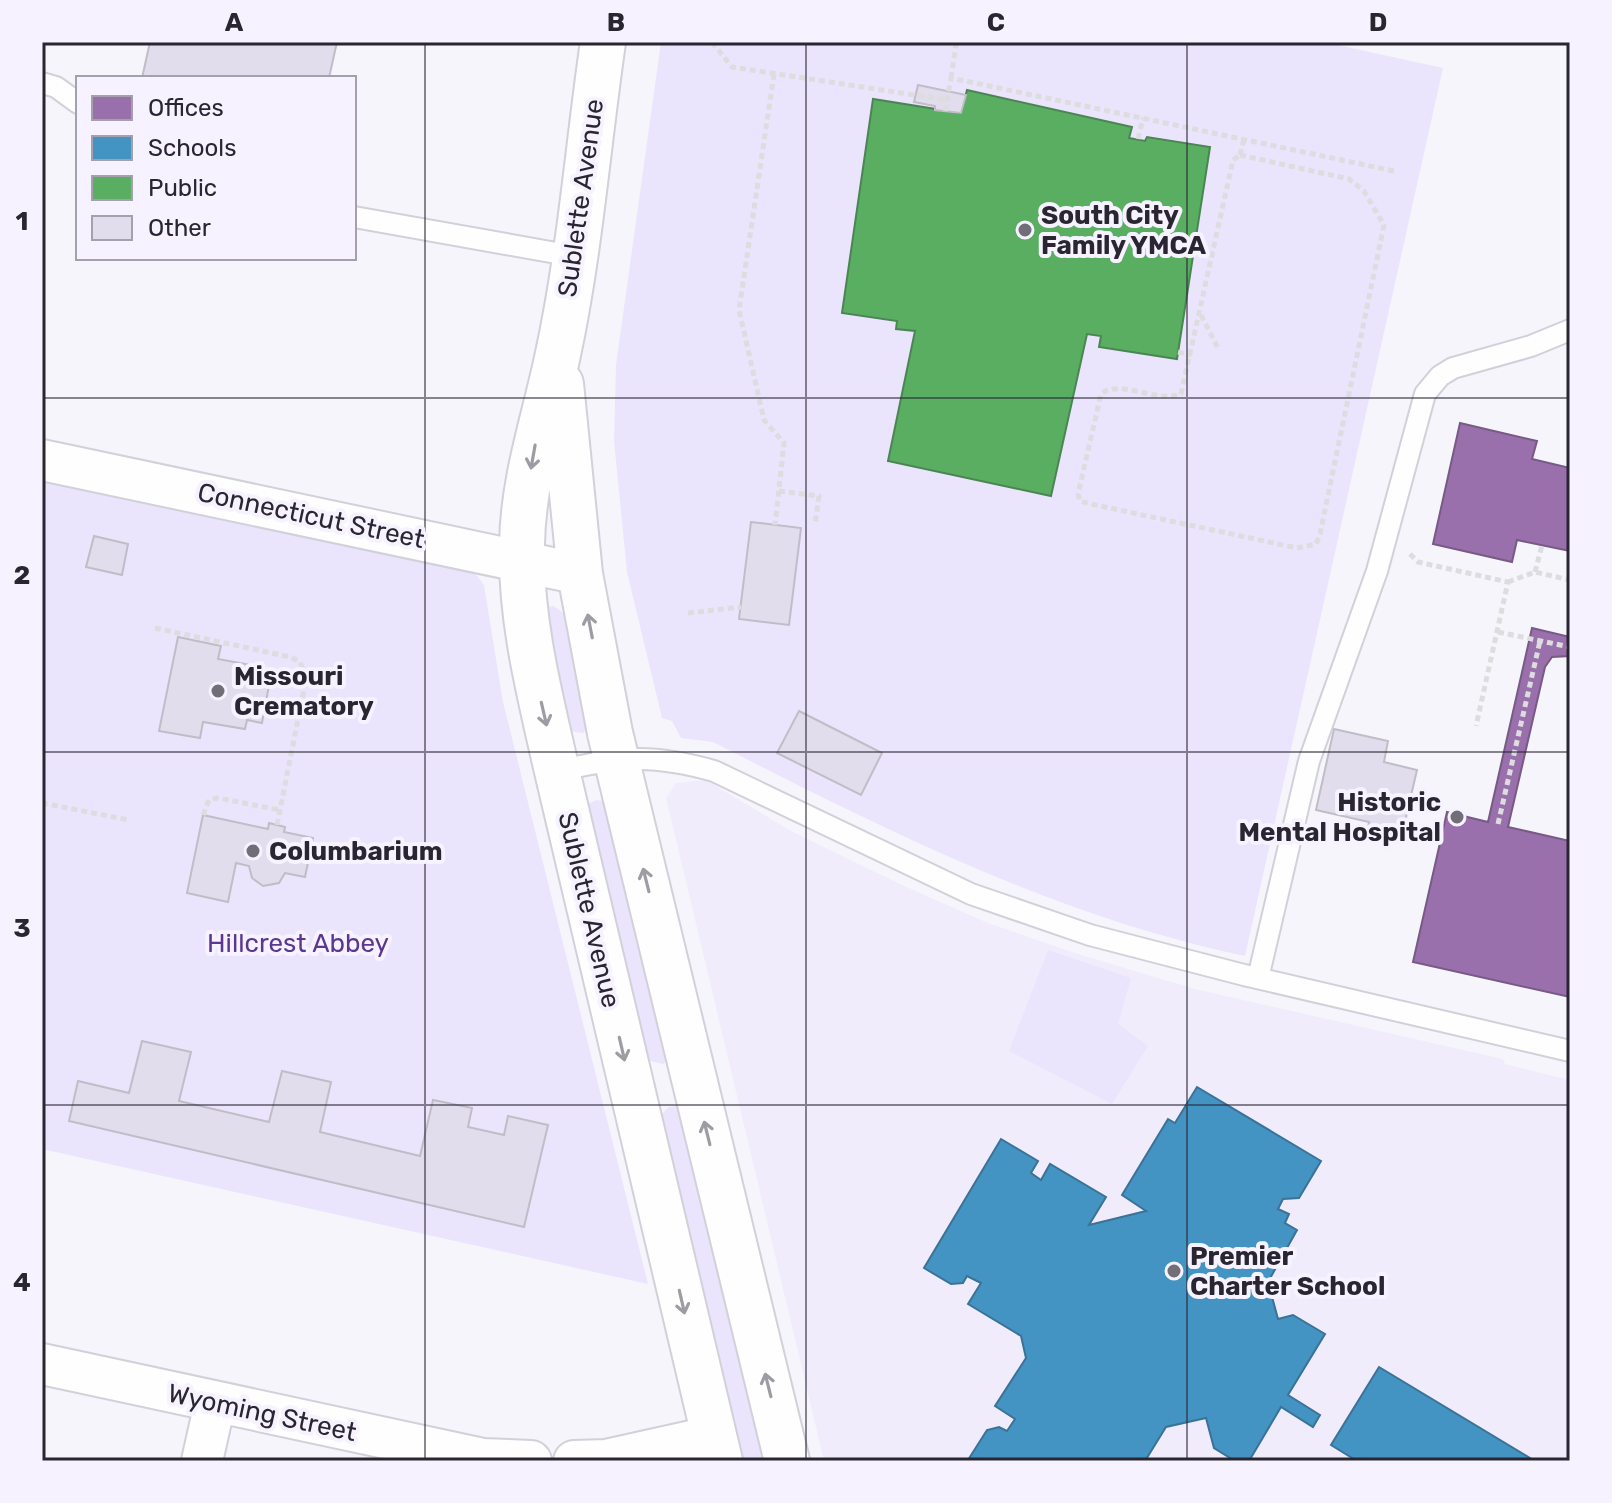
<svg xmlns="http://www.w3.org/2000/svg" width="1612" height="1503" font-family="Rubik,sans-serif">
  <style>
    .built { fill: #f0ecfc }
    .green { fill: #ebe4fd }
    .offices { fill: #9970ab; stroke: #775a86; stroke-width: 2 }
    .schools { fill: #4393c3; stroke: #3b7297; stroke-width: 2 }
    .public { fill: #5aae61; stroke: #4b8553; stroke-width: 2 }
    .building { fill: #e1ddec; stroke: #c0bdc7; stroke-width: 2 }
    .lines { fill: none; stroke-linecap: round; stroke-linejoin: round }
    .service-casing { stroke: #d2d0d9; stroke-width: 24 }
    .minor-casing { stroke: #d2d0d9; stroke-width: 44 }
    .tertiary-casing { stroke: #d2d0d9; stroke-width: 48 }
    .path { stroke: #dddcde; stroke-width: 5; stroke-dasharray: 6 4; stroke-linecap: butt }
    .service { stroke: #fefeff; stroke-width: 20 }
    .minor { stroke: #fefeff; stroke-width: 40 }
    .tertiary { stroke: #fefeff; stroke-width: 44 }
    .oneway { stroke: #9e9ca2 }
    .grid { fill: none; stroke: #292531; stroke-width: 2; stroke-opacity: 0.55 }
    .poi-dot { fill: #716e78; stroke: #f6f2ff; stroke-width: 3 }
    .labels { text-anchor: middle; dominant-baseline: central; stroke-width: 8; stroke-linejoin: round; paint-order: stroke }
    .street-label { font-size: 26px; fill: #292531; stroke: #f6f2ff }
    .poi-label { font-size: 26px; font-weight: bold; fill: #292531; stroke: #f6f2ff; text-anchor: start }
    .park-label { font-size: 26px; fill: #5b3791; stroke: #f6f2ff }
    .neatline { fill: none; stroke: #292531; stroke-width: 3 }
    .grid-label { font-size: 26px; text-anchor: middle; font-weight: bold; fill: #292531 }
  </style>
  <rect width="100%" height="100%" fill="#f7f5fc"/>
  <!-- built -->
  <path class="built" d="M 706,780 L 793,832 L 902,885 L 988,923 L 1078,954 L 1195,989 L 1503,1059 L 1505,1064 L 1570,1080 L 1570,1461 L 824,1461 L 666,798 L 676,783 Z"/>
  <!-- green -->
  <path class="green" d="M 661,42 L 1324,42 L 1443,68 L 1245,956 C 1055,916 884,829 713,742 L 681,738 L 672,721 L 662,718 L 627,572 L 614,441 L 616,365 Z
    M 42,478 L 465,569 L 475,573 L 484,585 L 503,702 L 648,1284 L 42,1149 Z
    M 554,606 L 567,616 L 588,728 L 583,733 L 568,731 L 543,608 Z
    M 596,800 L 610,802 L 669,1058 L 663,1064 L 646,1060 L 585,814 L 588,804 Z
    M 1048,950 L 1131,978 L 1118,1024 L 1148,1046 L 1112,1104 L 1009,1051 Z
    M 679,1106 L 771,1461 L 742,1461 L 660,1125 L 661,1115 L 669,1107 Z"/>
  <!-- offices -->
  <path class="offices" d="M 1460,423 L 1537,441 L 1532,459 L 1570,468 L 1570,551 L 1517,540 L 1512,562 L 1433,544 Z
    M 1532,628 L 1570,637 L 1570,656 L 1552,657 L 1545,667 L 1508,827 L 1570,841 L 1570,997 L 1413,962 L 1447,812 L 1488,822 Z"/>
  <!-- schools -->
  <path class="schools" d="M 1197,1087 L 1321,1161 L 1299,1198 L 1283,1199 L 1278,1209 L 1289,1214 L 1285,1223 L 1297,1230 L 1268,1282 L 1278,1319 L 1293,1315 L 1325,1334 L 1288,1395 L 1320,1415 L 1313,1427 L 1281,1407 L 1249,1461 L 1235,1461 L 1214,1448 L 1206,1418 L 1166,1427 L 1145,1461 L 968,1460 L 987,1430 L 999,1427 L 1007,1431 L 1015,1419 L 995,1406 L 1026,1358 L 1021,1336 L 968,1304 L 981,1283 L 967,1276 L 963,1283 L 951,1284 L 924,1268 L 1001,1139 L 1038,1161 L 1031,1173 L 1041,1180 L 1050,1164 L 1106,1197 L 1089,1225 L 1146,1211 L 1122,1195 L 1168,1119 L 1175,1123 Z
    M 1379,1367 L 1535,1461 L 1357,1461 L 1331,1445 Z"/>
  <!-- public -->
  <path class="public" d="M 967,90 L 1132,127 L 1129,138 L 1145,141 L 1147,137 L 1210,147 L 1177,359 L 1099,347 L 1101,336 L 1087,334 L 1051,496 L 888,461 L 915,331 L 896,329 L 897,321 L 842,313 L 873,99 L 961,113 Z"/>
  <!-- building -->
  <path class="building" d="M 150,42 L 337,42 L 329,78 L 142,78 Z
    M 918,85 L 966,95 L 961,113 L 935,110 L 935,106 L 914,102 Z
    M 751,522 L 801,528 L 789,625 L 739,619 Z
    M 94,536 L 128,544 L 122,575 L 86,567 Z
    M 178,637 L 221,646 L 218,659 L 261,667 L 259,678 L 270,680 L 262,723 L 247,720 L 245,729 L 203,722 L 200,738 L 159,731 Z
    M 799,711 L 882,753 L 861,795 L 777,753 Z
    M 1334,729 L 1388,741 L 1384,762 L 1417,770 L 1401,839 L 1367,831 L 1369,822 L 1316,810 Z
    M 203,815 L 268,829 L 269,823 L 285,827 L 284,832 L 313,838 L 305,877 L 285,873 L 279,883 L 263,886 L 252,878 L 249,866 L 236,863 L 228,902 L 187,893 Z
    M 142,1041 L 191,1052 L 179,1101 L 269,1122 L 282,1071 L 331,1082 L 320,1132 L 420,1156 L 433,1100 L 472,1108 L 468,1127 L 504,1135 L 508,1116 L 548,1125 L 524,1227 L 69,1121 L 78,1081 L 129,1093 Z"/>
  <g class="lines">
    <defs>
      <path id="service" d="M 42,83 L 56,87 L 78,103
        M 354,217 L 573,256
        M 557,771 C 619,757 651,753 714,771 L 971,894 L 1090,935 L 1244,975 L 1570,1051
        M 1258,978 L 1309,761 L 1377,571 L 1425,394 L 1440,376 L 1453,368 L 1531,346 L 1570,330"/>
      <path id="minor" d="M 42,460 L 580,574
        M 42,1364 L 483,1459 L 531,1461
        M 202,1461 L 215,1403
        M 574,1461 L 606,1460 L 714,1436"/>
      <path id="tertiary" d="M 603,42 C 588,145 580,252 558,354 C 545,417 523,478 522,544 C 520,620 540,696 557,771 L 720,1461
        M 561,384 L 580,574 L 610,733 L 787,1461"/>
    </defs>
    <!-- service casing -->
    <use href="#service" class="service-casing"/>
    <!-- minor casing -->
    <use href="#minor" class="minor-casing"/>
    <!-- tertiary casing -->
    <use href="#tertiary" class="tertiary-casing"/>
    <!-- path -->
    <path class="path" d="M 712,42 L 732,67 L 947,100
      M 774,74 L 739,310 L 764,420 L 784,443 L 775,525
      M 951,78 L 956,45
      M 945,111 L 951,78 L 1394,171
      M 1138,139 L 1143,118
      M 1240,155 L 1349,179 L 1364,191 L 1384,225 L 1320,534 L 1316,544 L 1297,548 L 1091,504 L 1080,501 L 1078,494 L 1101,394 C 1120,378 1157,404 1181,394 L 1233,160 Z
      M 1240,155 L 1244,139
      M 1201,315 L 1219,350
      M 1178,352 L 1191,355
      M 779,491 L 819,496 L 815,524
      M 1410,554 L 1418,562 L 1508,582 L 1476,726
      M 1535,572 L 1542,545
      M 1508,582 L 1535,572 L 1570,580
      M 688,613 L 741,607
      M 155,628 L 290,657 L 300,662 L 306,679 L 277,825
      M 1498,632 L 1570,647
      M 266,702 L 300,710
      M 42,803 L 129,820
      M 203,815 L 209,800 L 218,798 L 280,810
      M 1498,824 L 1540,641"/>
    <!-- service -->
    <use href="#service" class="service"/>
    <!-- minor -->
    <use href="#minor" class="minor"/>
    <!-- tertiary -->
    <use href="#tertiary" class="tertiary"/>
  </g>
  <!-- one-way arrows -->
  <defs><path id="oneway-shaft" d="M-6 0H5M1.5-3L5.5 0L1.5 3" fill="none" stroke-width="1.6" stroke-linecap="round" stroke-linejoin="round" transform="scale(2)"/></defs>
  <g class="oneway">
    <use href="#oneway-shaft" transform="translate(533 457) rotate(100)"/>
    <use href="#oneway-shaft" transform="translate(590 626) rotate(-101)"/>
    <use href="#oneway-shaft" transform="translate(544 714) rotate(77)"/>
    <use href="#oneway-shaft" transform="translate(646 880) rotate(-104)"/>
    <use href="#oneway-shaft" transform="translate(622 1049) rotate(77)"/>
    <use href="#oneway-shaft" transform="translate(707 1133) rotate(-104)"/>
    <use href="#oneway-shaft" transform="translate(682 1302) rotate(77)"/>
    <use href="#oneway-shaft" transform="translate(768 1385) rotate(-104)"/>
  </g>
  <!-- grid -->
  <path class="grid" d="M 425,42 L 425,1461M 806,42 L 806,1461M 1187,42 L 1187,1461M 42,398 L 1570,398M 42,752 L 1570,752M 42,1105 L 1570,1105"/>
  <!-- markers -->
  <g class="poi-dot">
    <circle cx="1025" cy="230" r="8"/>
    <circle cx="218" cy="691" r="8"/>
    <circle cx="1457" cy="817" r="8"/>
    <circle cx="253" cy="851" r="8"/>
    <circle cx="1174" cy="1271" r="8"/>
  </g>
  <g class="labels">
    <!-- street labels -->
    <g class="street-label">
      <text transform="translate(581 198) rotate(-82)">Sublette Avenue</text>
      <text transform="translate(311 516) rotate(12)">Connecticut Street</text>
      <text transform="translate(589 910) rotate(77)">Sublette Avenue</text>
      <text transform="translate(262 1413) rotate(12)">Wyoming Street</text>
    </g>
    <!-- poi labels -->
    <g class="poi-label">
      <text x="1041" y="215">South City<tspan x="1041" dy="30">Family YMCA</tspan></text>
      <text x="234" y="676">Missouri<tspan x="234" dy="30">Crematory</tspan></text>
      <text x="1441" y="802" text-anchor="end">Historic<tspan x="1441" dy="30">Mental Hospital</tspan></text>
      <text x="269" y="851">Columbarium</text>
      <text x="1190" y="1256">Premier<tspan x="1190" dy="30">Charter School</tspan></text>
    </g>
    <!-- park labels -->
    <g class="park-label">
      <text x="298" y="943">Hillcrest Abbey</text>
    </g>
  </g>
  <!-- border -->
  <rect width="1612" height="1503" fill="none" stroke="#f6f2ff" stroke-width="88"/>
  <!-- legend -->
  <rect x="76" y="76" width="280" height="184" fill="#f6f2ff" stroke="#a4a0ad" stroke-width="2"/>
  <rect x="92" y="96" width="40" height="24" fill="#9970ab" stroke="#a4a0ad" stroke-width="2"/>
  <text x="148" y="116" font-size="24" fill="#292531">Offices</text>
  <rect x="92" y="136" width="40" height="24" fill="#4393c3" stroke="#a4a0ad" stroke-width="2"/>
  <text x="148" y="156" font-size="24" fill="#292531">Schools</text>
  <rect x="92" y="176" width="40" height="24" fill="#5aae61" stroke="#a4a0ad" stroke-width="2"/>
  <text x="148" y="196" font-size="24" fill="#292531">Public</text>
  <rect x="92" y="216" width="40" height="24" fill="#e1ddec" stroke="#a4a0ad" stroke-width="2"/>
  <text x="148" y="236" font-size="24" fill="#292531">Other</text>
  <rect x="44" y="44" width="1524" height="1415" class="neatline"/>
  <g class="grid-label">
    <text x="234" y="31">A</text>
    <text x="616" y="31">B</text>
    <text x="996" y="31">C</text>
    <text x="1378" y="31">D</text>
    <text x="22" y="230">1</text>
    <text x="22" y="584">2</text>
    <text x="22" y="937">3</text>
    <text x="22" y="1291">4</text>
  </g>
</svg>
